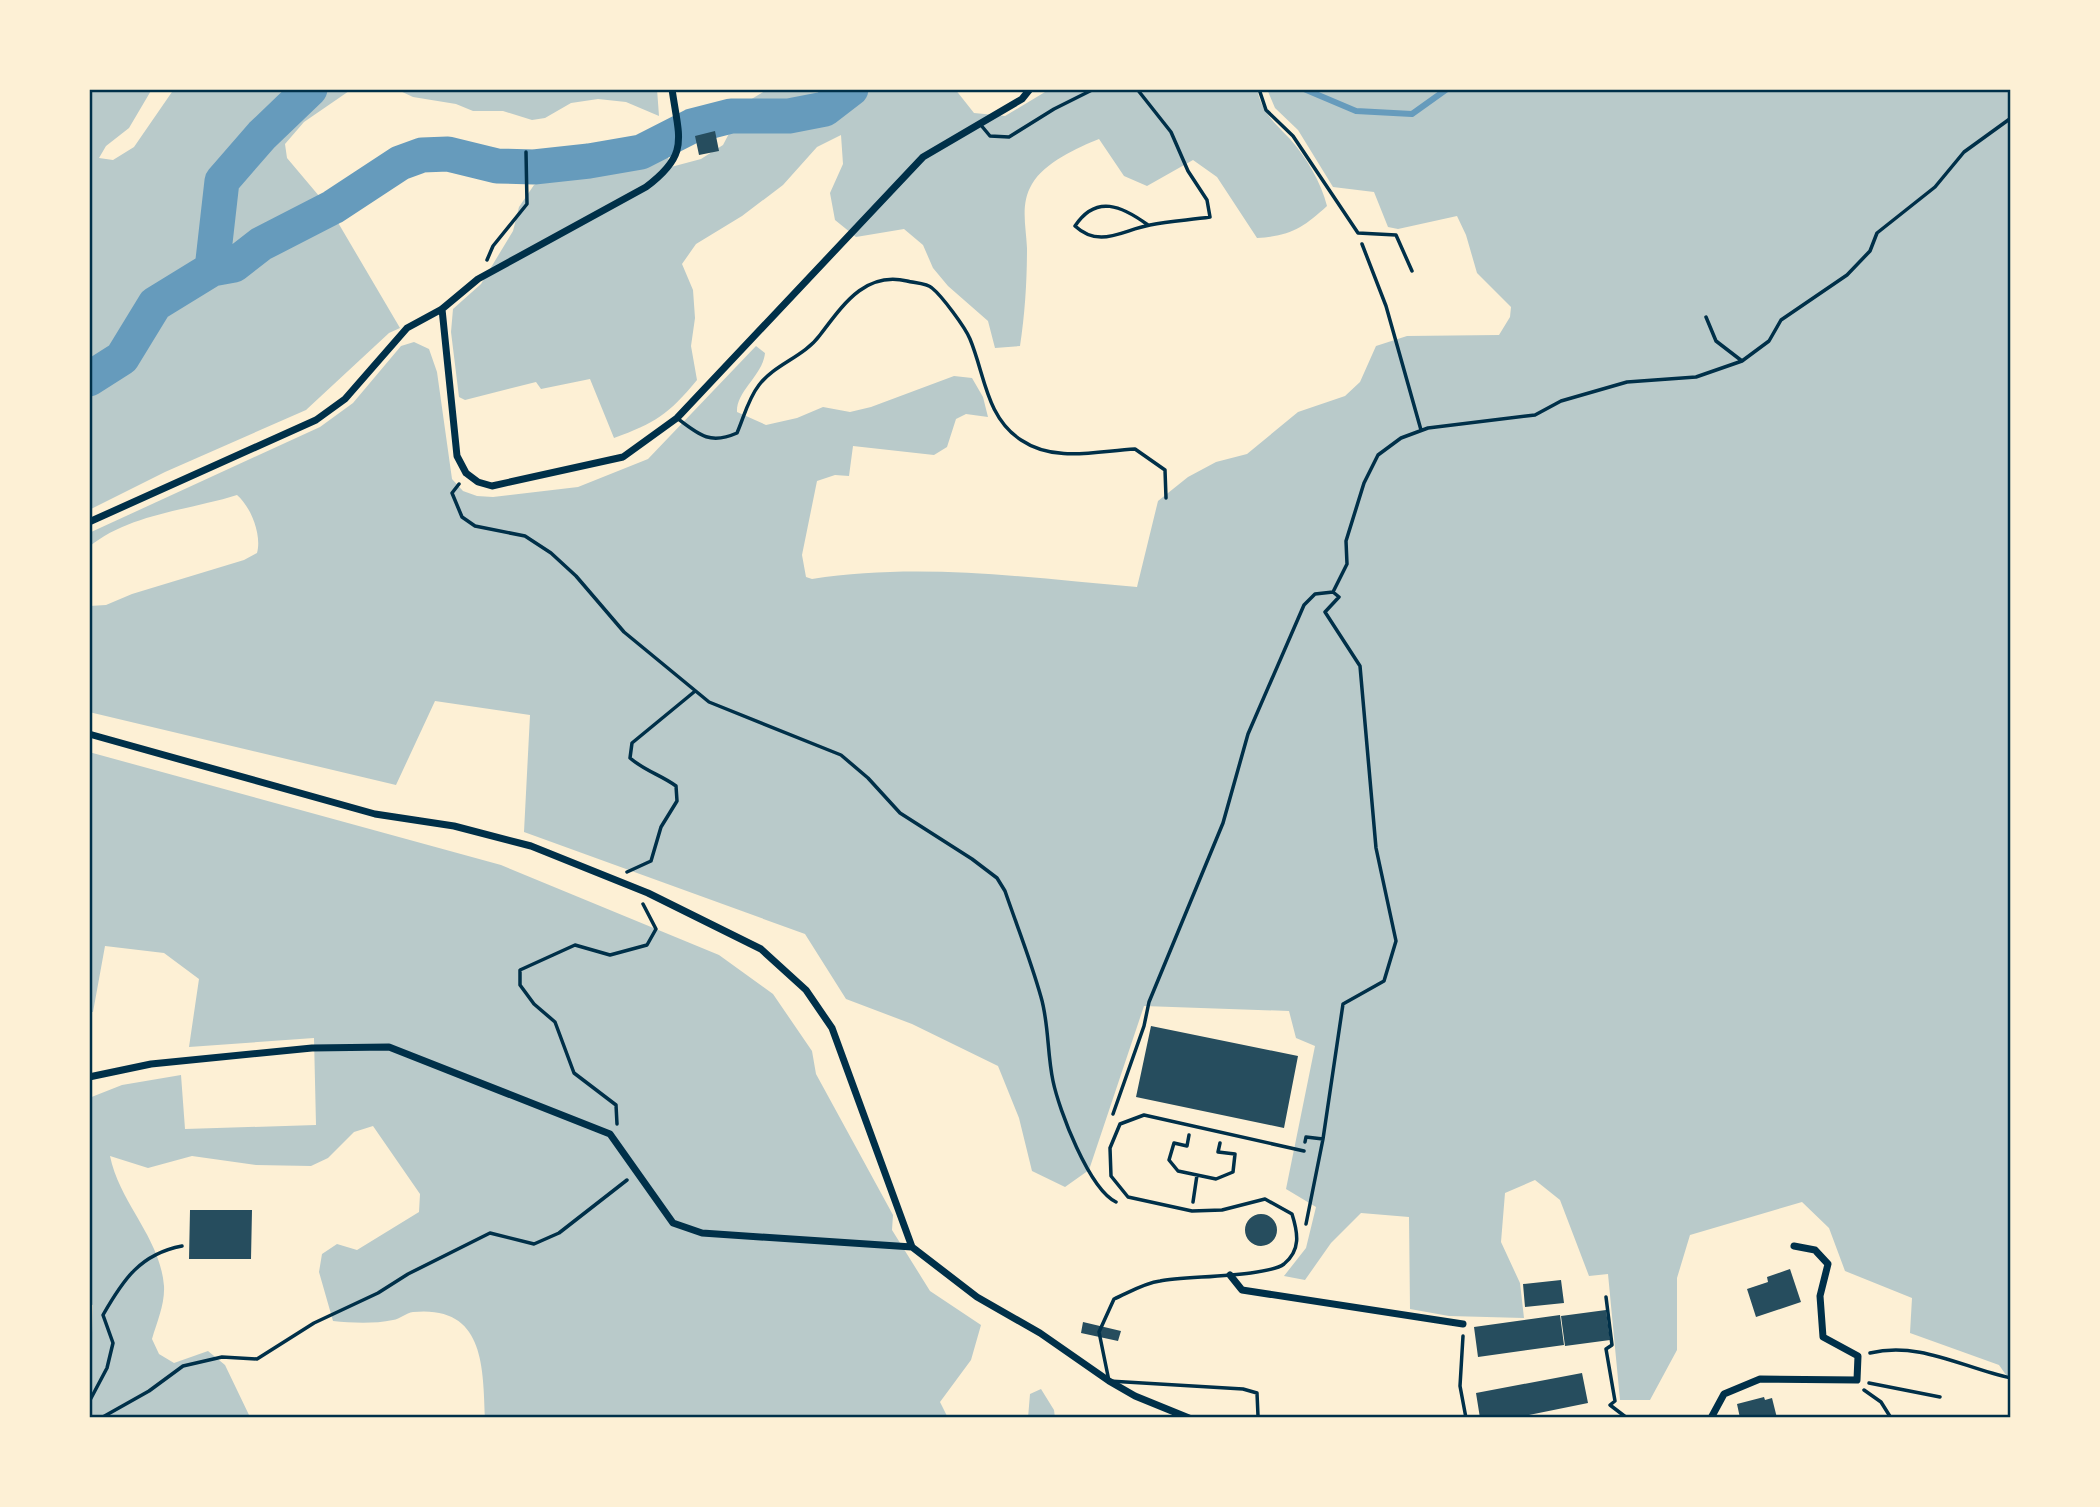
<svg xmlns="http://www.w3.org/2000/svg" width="2100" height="1507" font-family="'Asap Condensed',sans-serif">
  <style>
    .green { fill: #b9caca }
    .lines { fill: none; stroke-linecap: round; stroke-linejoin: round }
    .stream { stroke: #669bbc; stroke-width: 6 }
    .river { stroke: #669bbc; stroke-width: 35 }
    .building { fill: #264d5e }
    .path { stroke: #003049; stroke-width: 3.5 }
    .service { stroke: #003049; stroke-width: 3.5 }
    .minor { stroke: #003049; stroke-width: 7 }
    .neatline { fill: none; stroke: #003049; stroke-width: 2.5 }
  </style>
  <rect width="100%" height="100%" fill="#fdf0d5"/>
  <!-- green -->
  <path class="green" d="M 89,89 L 152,89 L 129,128 L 106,146 L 99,158 L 113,160 L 134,147 L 174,89 L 352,89 L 304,122 L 285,144 L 287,158 L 330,209 L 400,328 L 389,333 L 306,410 L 165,472 L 89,510 Z
    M 396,89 L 657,89 L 659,116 L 626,102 L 598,99 L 571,103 L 545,118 L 532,120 L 503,111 L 473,111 L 456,104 L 413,97 Z
    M 768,89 L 955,89 L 974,113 L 1005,116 L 1050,89 L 1257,89 C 1262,113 1274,122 1290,139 C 1306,157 1321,182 1327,206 C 1303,228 1290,236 1257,238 L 1217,177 L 1193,160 L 1147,186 L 1124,176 L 1099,139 C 1077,148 1045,162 1032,184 C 1020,204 1026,226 1027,248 C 1027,281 1025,313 1020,346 L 995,348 L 988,321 L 948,286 L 933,268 L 923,245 L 904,229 L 856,237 L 835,220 L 830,193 L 843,164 L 841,135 L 817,147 L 783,185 L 742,216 L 696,244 L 682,264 L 693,290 L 695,318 L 691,346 L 697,380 C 668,415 655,423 614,438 L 590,379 L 541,389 L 536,382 L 465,400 L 459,397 L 451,332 L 453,309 L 481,284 L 513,231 L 519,207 L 534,185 L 555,174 L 588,146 L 626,142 L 666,151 L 671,167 L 701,159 L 723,145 L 745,103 Z
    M 1267,89 L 2011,89 L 2011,1382 L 1999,1365 L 1910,1333 L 1912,1298 L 1845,1271 L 1829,1228 L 1802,1202 L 1690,1235 L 1677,1278 L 1677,1350 L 1650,1400 L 1620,1400 L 1608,1274 L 1589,1276 L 1560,1200 L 1535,1180 L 1505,1193 L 1501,1242 L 1520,1283 L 1524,1318 L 1449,1316 L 1410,1309 L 1409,1217 L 1361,1213 L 1331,1243 L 1305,1280 L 1284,1276 L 1306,1248 L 1316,1207 L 1286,1189 L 1315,1046 L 1296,1038 L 1289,1011 L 1144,1006 L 1089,1170 L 1065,1187 L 1032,1171 L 1019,1118 L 998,1066 L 912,1024 L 846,999 L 805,934 L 524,832 L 530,715 L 435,701 L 396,785 L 89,712 L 89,606 L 106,605 L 132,594 L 244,560 L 257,553 C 262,535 251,507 237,495 C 190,510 128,514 89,547 L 89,533 L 320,427 L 353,403 L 401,346 L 414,342 L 429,349 L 437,372 L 452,479 L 463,491 L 477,496 L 493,497 L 578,487 L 648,459 L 756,346 L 765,353 C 763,375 736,391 737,412 L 766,425 L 797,418 L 823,407 L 850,412 L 871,407 L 954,376 L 972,378 L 983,397 L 988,417 L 966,414 L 956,419 L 947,447 L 934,455 L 853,446 L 849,476 L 835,475 L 817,481 L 802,555 L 806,577 L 812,579 C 921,562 1029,578 1137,587 L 1158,501 L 1188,477 L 1216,462 L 1247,454 L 1298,412 L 1345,396 L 1360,382 L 1376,346 L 1407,336 L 1499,335 L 1510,317 L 1511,307 L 1477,273 L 1466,235 L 1457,216 L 1398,229 L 1388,227 L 1374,192 L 1333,187 L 1298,130 L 1275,108 Z
    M 89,752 L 501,865 L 719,955 L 773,994 L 812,1051 L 816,1074 L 893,1215 L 892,1230 L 930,1291 L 981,1325 L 971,1360 L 940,1402 L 948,1418 L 485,1418 C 483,1365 484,1305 413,1312 C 406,1313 400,1319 393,1320 C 374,1324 352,1323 333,1321 L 319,1272 L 322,1254 L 337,1244 L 357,1250 L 419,1212 L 420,1194 L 373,1126 L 354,1132 L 328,1158 L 311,1166 L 256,1165 L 192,1156 L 148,1168 L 110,1156 C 120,1204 160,1237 164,1286 C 165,1304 157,1322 152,1339 L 159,1354 L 174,1363 L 208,1351 L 225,1365 L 249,1415 L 249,1418 L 89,1418 L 93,1305 L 89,1304 L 89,1098 L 122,1085 L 181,1075 L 185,1129 L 316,1125 L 314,1038 L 189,1047 L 199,979 L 164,953 L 105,946 L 93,1012 L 89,1012 Z
    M 1041,1389 L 1054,1410 L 1055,1418 L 1028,1418 L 1030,1394 Z"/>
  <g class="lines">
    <!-- stream -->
    <path class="stream" d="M 1304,89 L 1356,111 L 1412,114 L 1447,89"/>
    <!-- river -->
    <path class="river" d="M 212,269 L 222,181 L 262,135 L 310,89
      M 89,379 L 122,358 L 155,304 L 212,269 L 234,265 L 261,244 L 333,207 L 400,163 L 422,155 L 448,154 L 497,166 L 534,167 L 589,161 L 641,152 L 692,126 L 731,116 L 789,116 L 825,109 L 851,89"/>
  </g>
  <!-- building -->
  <path class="building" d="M 715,131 L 719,151 L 699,155 L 695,136 Z
    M 1151,1026 L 1298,1056 L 1284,1128 L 1136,1097 Z
    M 190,1210 L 252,1210 L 251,1259 L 189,1259 Z
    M1245 1230a16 16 0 1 1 32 0a16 16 0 1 1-32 0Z
    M 1790,1269 L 1801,1302 L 1756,1317 L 1747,1289 L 1768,1282 L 1767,1277 Z
    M 1561,1280 L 1564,1303 L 1525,1307 L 1523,1284 Z
    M 1606,1310 L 1610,1340 L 1565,1346 L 1561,1316 Z
    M 1560,1315 L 1564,1345 L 1478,1357 L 1474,1327 Z
    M 1083,1322 L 1121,1331 L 1118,1341 L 1081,1333 Z
    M 1582,1373 L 1588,1403 L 1514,1418 L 1480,1418 L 1476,1393 Z
    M 1764,1397 L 1765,1400 L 1772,1398 L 1777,1418 L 1740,1418 L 1737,1404 Z"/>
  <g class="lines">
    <!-- path -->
    <path class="path" d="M 1362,244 L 1386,306 L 1421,430
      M 487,260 L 493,246 L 527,204 L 526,152
      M 1706,317 L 1716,341 L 1742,361
      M 459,484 L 452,493 L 462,517 L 475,526 L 525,536 L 551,553 L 576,576 L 624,632 L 709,702 L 841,755 L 868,778 L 900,813 L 972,859 L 997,878 L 1005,891 C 1017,926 1031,961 1041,997 C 1049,1024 1047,1053 1053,1081 C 1059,1110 1089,1189 1116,1202
      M 627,872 L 651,861 L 661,827 L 677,801 L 676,786 C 661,775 645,771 630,758 L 632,743 L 694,692
      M 1113,1114 L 1144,1026 L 1149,1002 L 1223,823 L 1248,734 L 1304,605 L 1315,594 L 1333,592 L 1347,564 L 1346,541 L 1364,483 L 1378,455 L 1401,438 L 1428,428 L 1535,415 L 1561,401 L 1627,382 L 1696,377 L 1742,361 L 1769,341 L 1781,320 L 1847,275 L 1870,251 L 1877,233 L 1935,187 L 1964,152 L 2011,118
      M 617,1124 L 616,1105 L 574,1073 L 555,1022 L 534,1004 L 520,985 L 520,970 L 575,945 L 610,955 L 647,945 L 656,929 L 643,904
      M 1189,1135 L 1187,1146 L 1174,1143 L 1169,1160 L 1178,1171 L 1216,1179 L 1233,1172 L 1235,1154 L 1218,1152 L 1220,1143
      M 1305,1142 L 1306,1137 L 1323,1139
      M 1193,1202 L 1197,1175
      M 1306,1224 L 1323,1139 L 1343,1004 L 1384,981 L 1396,941 L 1376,848 L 1360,666 L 1325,612 L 1339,597 L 1333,592
      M 1606,1297 L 1612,1345 L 1606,1349 L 1615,1401 L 1610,1405 L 1627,1418
      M 1463,1336 L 1460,1386 L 1466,1418
      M 1870,1353 C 1920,1341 1963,1368 2011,1378
      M 1869,1383 L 1940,1397
      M 1864,1390 L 1881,1402 L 1891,1418
      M 89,1402 L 107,1368 L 113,1343 L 103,1315 C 123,1280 140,1254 182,1246
      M 101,1418 L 149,1391 L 183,1366 L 222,1357 L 257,1359 L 314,1323 L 378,1293 L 408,1274 L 490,1233 L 534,1244 L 559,1233 L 627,1180"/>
    <!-- service -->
    <path class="service" d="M 1137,89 L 1171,132 L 1188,171 L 1207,200 L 1210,217 C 1190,220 1170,221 1150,225 C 1122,230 1100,249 1075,226 C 1096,194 1122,206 1148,225
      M 1259,89 L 1266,110 L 1293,136 L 1358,233 L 1396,235 L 1412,271
      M 980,124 L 990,136 L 1009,137 L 1054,109 L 1094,89
      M 677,418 C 699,435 710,445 737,433 C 744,417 748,399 759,385 C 775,364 804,357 820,335 C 843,305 865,271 907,281 C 914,283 927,283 932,288 C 942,296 965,327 970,339 C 985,375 986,417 1021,440 C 1055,463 1097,451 1135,449 L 1165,470 L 1166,498
      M 1263,1418 L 1258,1416 L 1257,1393 L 1243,1389 L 1109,1381 L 1099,1332 L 1114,1299 C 1128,1293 1144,1283 1160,1281 C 1184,1276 1267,1277 1284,1264 C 1301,1250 1298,1233 1292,1214 L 1265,1199 L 1222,1210 L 1192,1211 L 1128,1197 L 1111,1176 L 1110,1148 L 1120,1124 L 1144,1115 L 1304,1151"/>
    <!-- minor -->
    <path class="minor" d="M 442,309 L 457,456 L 466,473 L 478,482 L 492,486 L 623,457 L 677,418 L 923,157 L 1022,99 L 1030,89
      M 89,522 L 316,420 L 345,399 L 407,328 L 442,309 L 478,279 L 646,187 C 690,154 679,139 672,89
      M 89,734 L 375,814 L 454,826 L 531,846 L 648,893 L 761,949 L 806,990 L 832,1028 L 912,1247 L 977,1297 L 1040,1333 L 1109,1381 L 1135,1396 L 1189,1418
      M 89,1077 L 151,1064 L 312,1048 L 389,1047 L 610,1134 L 673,1223 L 702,1233 L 912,1247
      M 1230,1275 L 1242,1290 L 1463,1324
      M 1711,1418 L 1724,1394 L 1760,1379 L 1857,1380 L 1858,1356 L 1823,1337 L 1820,1296 L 1828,1264 L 1815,1250 L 1794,1246"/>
  </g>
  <!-- border -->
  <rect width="2100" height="1507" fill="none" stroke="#fdf0d5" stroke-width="182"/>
  <rect x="91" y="91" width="1918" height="1325" class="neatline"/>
</svg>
